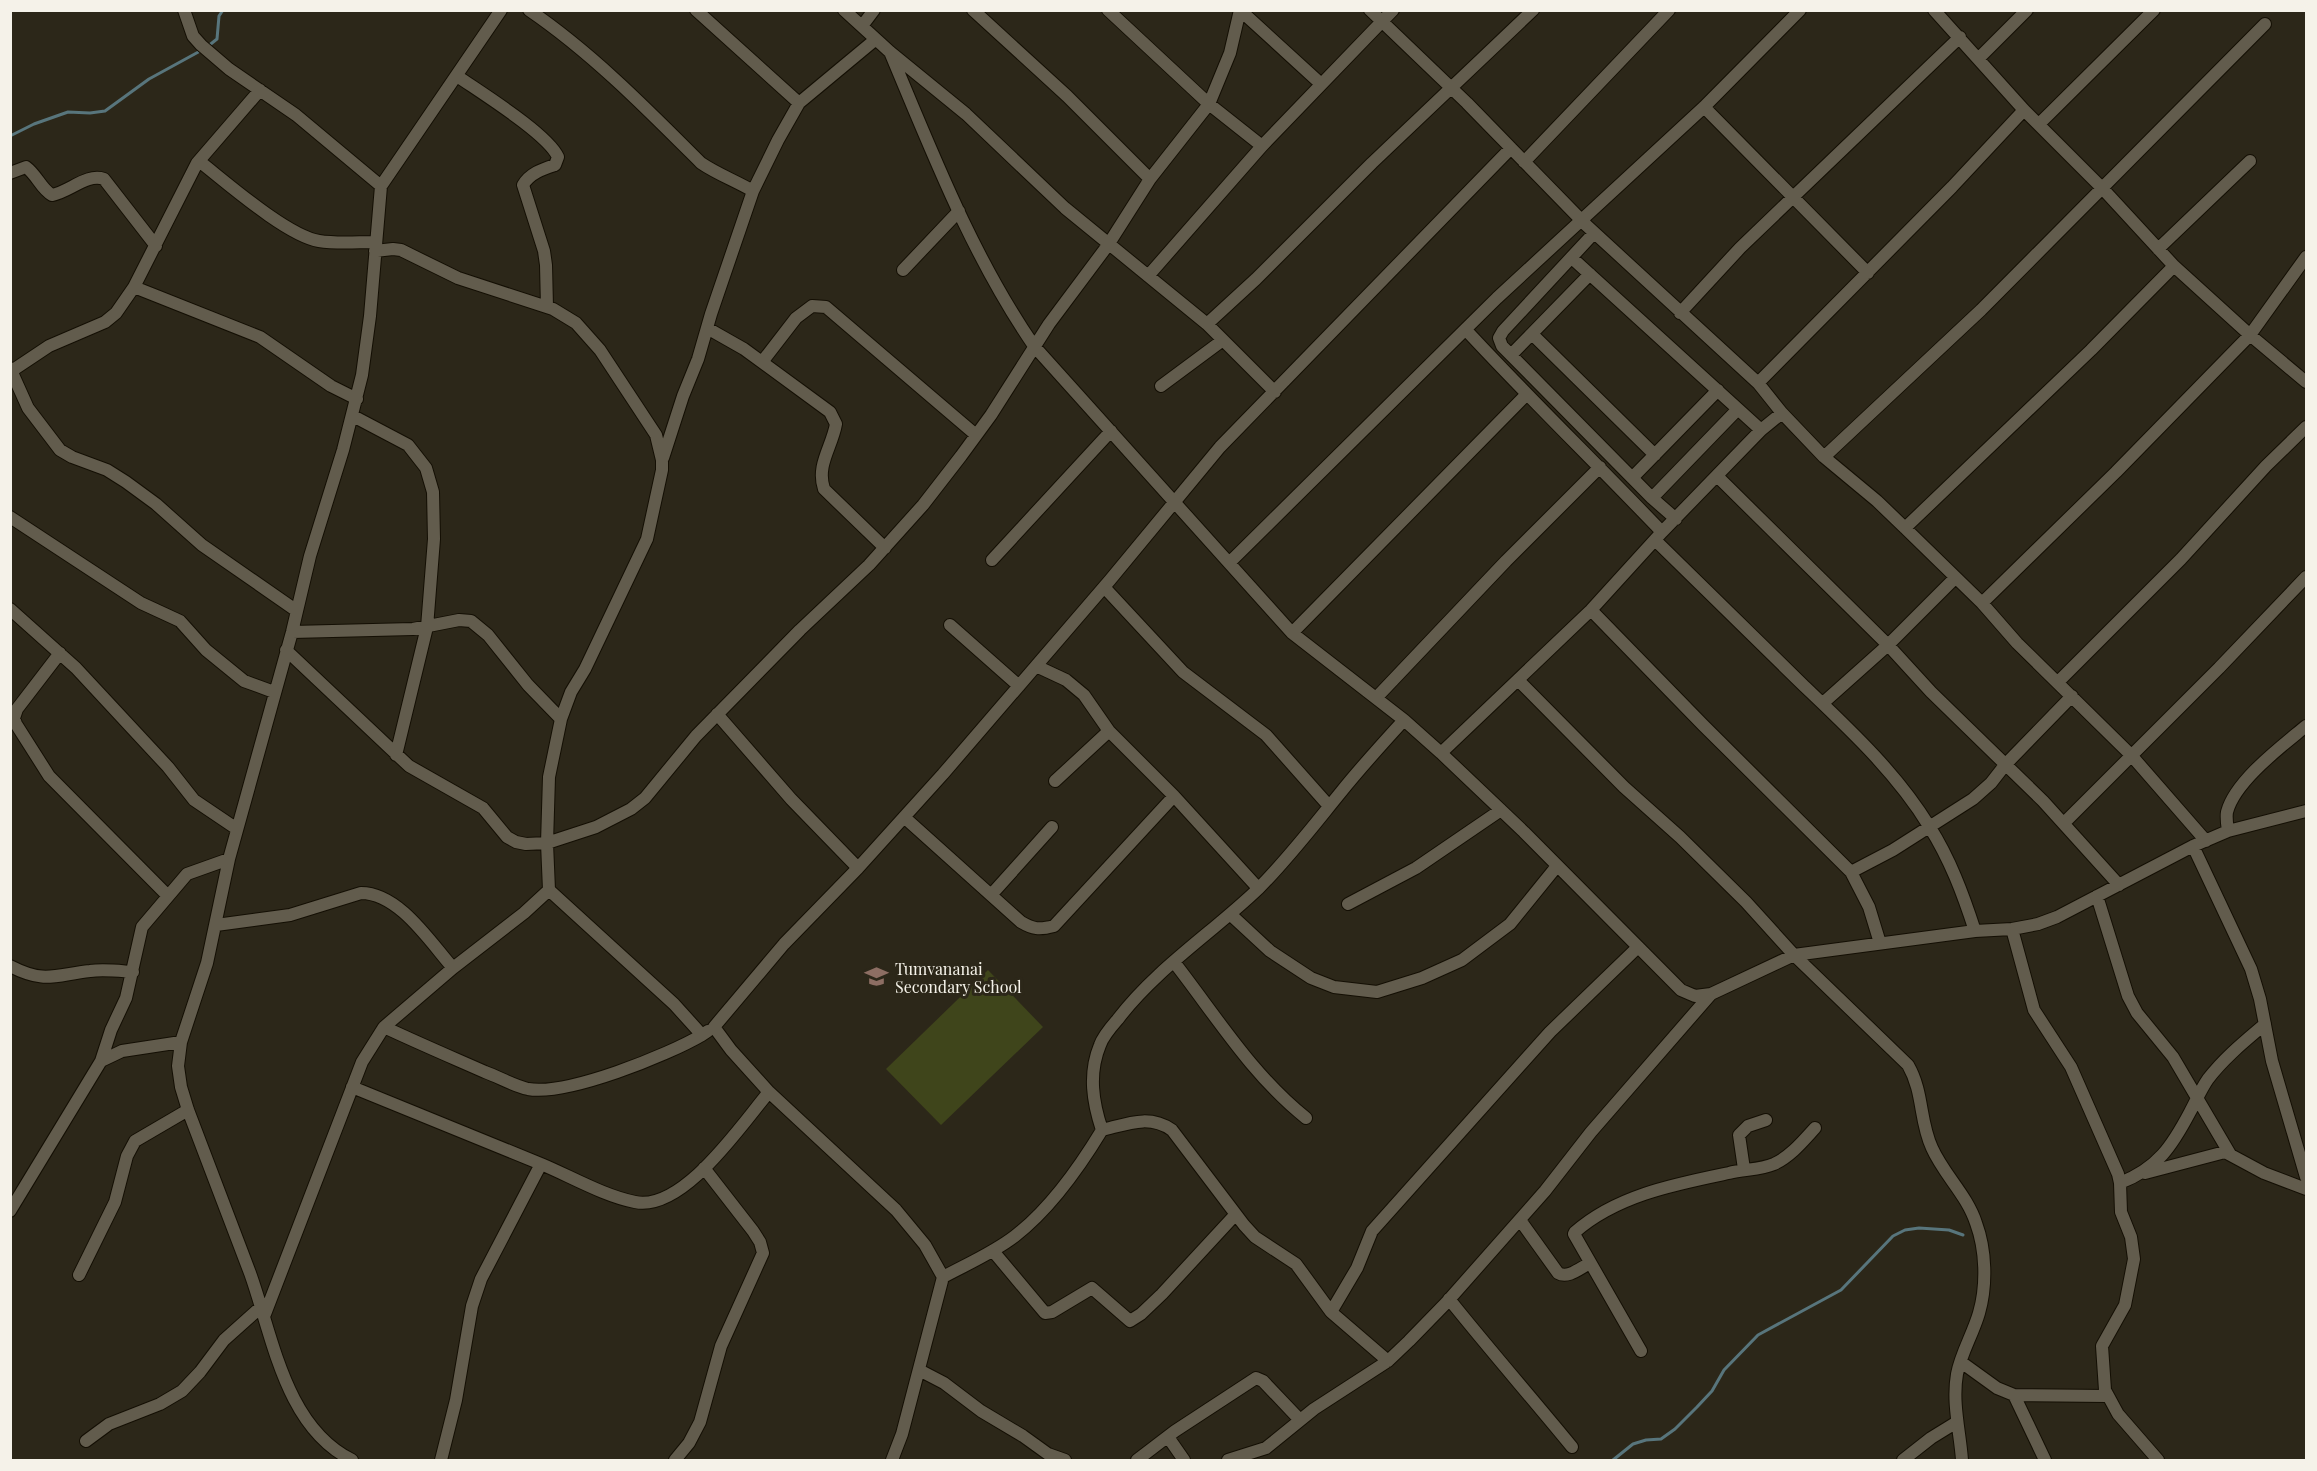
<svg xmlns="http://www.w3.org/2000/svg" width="2317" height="1471" font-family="'Playfair Display',serif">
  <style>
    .green { fill: #3f451b }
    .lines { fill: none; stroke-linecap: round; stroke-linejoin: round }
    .stream { stroke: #58757c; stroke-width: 3 }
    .street-casing { stroke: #140f04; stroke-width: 14 }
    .street { stroke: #625c4d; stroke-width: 12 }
    .labels { text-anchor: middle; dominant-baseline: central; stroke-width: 6; stroke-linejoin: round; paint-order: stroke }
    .poi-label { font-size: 16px; fill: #f5f2e9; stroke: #2c2719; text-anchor: start }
  </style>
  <rect width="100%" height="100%" fill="#2c2719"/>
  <!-- green -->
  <path class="green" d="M 988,970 L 1043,1027 L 941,1125 L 886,1069 Z"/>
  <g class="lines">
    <!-- stream -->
    <path class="stream" d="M 207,47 L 217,39 L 219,16 L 223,10
      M 10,136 L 34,124 L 68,112 L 90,113 L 105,111 L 149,79 L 202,50
      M 1613,1460 L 1633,1444 L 1646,1440 L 1661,1439 L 1675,1429 L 1697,1407 L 1712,1391 L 1724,1370 L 1758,1335 L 1841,1290 L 1893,1236 L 1905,1230 L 1919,1228 L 1949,1230 L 1963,1235"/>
    <defs>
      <path id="street" d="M 184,10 L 193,36 L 201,45 L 229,69 L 296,115 L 381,186
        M 529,10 C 592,53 647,109 701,163 C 717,174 736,181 753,191
        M 696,10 L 799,103
        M 844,10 L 890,52 L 966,114 L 1065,208 L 1207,324 L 1275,392
        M 973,10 L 1067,96 L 1150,179
        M 1108,10 L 1209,104 L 1262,146
        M 1240,10 L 1321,84
        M 1370,10 L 1467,103 L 1586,225 L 1758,383 L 1782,413 L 1824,457 L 1877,501 L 1905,528 L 1982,603 L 2017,643 L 2131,755 L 2206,841
        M 1934,10 L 2024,110 L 2103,189 L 2174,266 L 2250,335 L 2306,257
        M 862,26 L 874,10
        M 890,52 C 932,152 972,256 1034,346 L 1292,633 L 1404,720 L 1441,753 L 1524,832 L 1681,990 L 1695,996 L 1711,994 L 1794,955 L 1975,931 L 2012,929 L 2038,924 L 2057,917 L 2193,846 L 2228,831 L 2306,811
        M 1979,58 L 2027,10
        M 457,76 C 480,92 548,134 558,157 L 555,165 C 543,169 530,173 523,185 L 544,251 L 546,265 L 547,307
        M 1704,107 L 1868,273
        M 2039,124 L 2154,10
        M 199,161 C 226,182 287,236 319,241 C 337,244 357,242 376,242
        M 1524,162 L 1669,10
        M 10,173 L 26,167 C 37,175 41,189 52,195 C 69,192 87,173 104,179 L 156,246
        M 1594,233 L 1503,331 L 1499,338 L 1502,346 L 1652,498 L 1676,519
        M 2158,249 L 2250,161
        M 1572,258 L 1761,430
        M 903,270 L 959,211
        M 1148,276 L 1262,146 L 1393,10
        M 134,287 L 260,337 L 331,386 L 357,399
        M 1680,313 L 1740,248 L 1960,37
        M 1207,324 L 1256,279 L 1372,163 L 1533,10
        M 707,328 L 744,349 L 830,412 L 836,424 C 832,447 816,465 824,489 L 885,548
        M 1466,330 C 1530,399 1597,464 1662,532
        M 1532,334 L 1655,455
        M 1511,355 L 1590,274
        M 762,362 L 796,318 L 812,306 L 826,307 L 976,435
        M 10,368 L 28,408 L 60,450 L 72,457 L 107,470 L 126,482 L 156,504 L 202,545 L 297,611
        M 10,372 L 49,346 L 105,322 L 116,313 L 134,287 L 197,163 L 260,90
        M 1758,383 L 1952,187 L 2024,110
        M 1161,386 L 1223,340
        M 353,416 L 408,445 L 426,468 L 433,492 L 434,539 L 427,627 L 396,755
        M 1824,457 L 1981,310 L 2265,24
        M 663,458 L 683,396 L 698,359 L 711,314 L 753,191 L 778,140 L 799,103 L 876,39
        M 1718,477 L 1888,645 L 1931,692 L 2043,801 L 2119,885
        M 1632,478 L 1718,390
        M 1652,498 L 1738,409
        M 10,517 L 141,603 L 180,621 L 206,650 L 244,681 L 274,692
        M 1905,528 L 2091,350 L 2174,266
        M 1655,540 C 1704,588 1753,636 1802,684 C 1847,727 1896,772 1929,826 C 1950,859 1963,894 1975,931
        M 992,560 L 1111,431
        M 1229,563 L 1497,298 L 1704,107 L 1800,10
        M 1104,587 L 1183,672 L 1266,735 L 1329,806
        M 1982,603 L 2116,472 L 2250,335 L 2306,382
        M 10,609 L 76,668 L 168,767 L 194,800 L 237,829
        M 1591,610 L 1703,725 L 1851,872 L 1869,907 L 1880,943
        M 950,625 L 1019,686
        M 292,632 L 413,629 L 459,620 L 471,621 L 488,635 L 528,685 L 561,719
        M 1292,633 L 1526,395
        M 286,650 L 409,766 L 483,808 L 507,837 L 516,842 L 526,844 L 547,843 L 596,827 L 631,809 L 645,798 L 696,736 L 800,630 L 869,565 L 923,505 L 961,456 L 991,415 L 1049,324 L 1108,245 L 1150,179 L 1209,104 L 1230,53 L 1240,10
        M 60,653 L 17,709 L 14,718 L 16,724 L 49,776 L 168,896
        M 1036,666 L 1066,680 L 1084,695 L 1109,731 L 1174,796 L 1258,888
        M 1518,680 L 1624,787 L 1680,837 L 1746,902 L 1794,955 L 1908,1065 C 1924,1093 1919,1120 1932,1148 C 1944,1175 1967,1195 1976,1223 C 1986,1250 1987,1285 1979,1313 C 1973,1334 1961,1353 1957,1374 C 1952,1403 1960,1432 1962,1460
        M 2058,682 L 2181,559 L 2266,466 L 2306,427
        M 1376,698 L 1506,561 L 1600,467
        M 1823,703 L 1888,645 L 1955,578
        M 717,714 L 791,799 L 858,868
        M 1441,753 L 1591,610 L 1662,532 L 1761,430 L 1782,413
        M 1055,781 L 1109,731
        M 904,817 L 1021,922 C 1033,929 1039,930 1054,926 L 1174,796
        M 2064,823 L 2219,668 L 2306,577
        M 2228,831 C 2227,824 2226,818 2227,812 C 2235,781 2282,746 2306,726
        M 2193,846 L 2251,969 L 2260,999 L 2272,1061 L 2306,1177
        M 1851,872 L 1893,850 L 1973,799 L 1991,783 L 2005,765 L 2072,696
        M 549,890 L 674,1004 L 702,1035 L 708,1031
        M 991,895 L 1052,827
        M 2097,896 L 2128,996 L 2137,1013 L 2173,1057 L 2230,1154
        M 1348,904 L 1416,868 L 1501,810
        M 1230,914 L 1270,951 L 1311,978 L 1334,987 L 1377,992 L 1422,978 L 1462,960 L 1510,924 L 1557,866
        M 216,925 L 290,915 L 361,893 C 399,893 430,942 453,968
        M 2012,929 L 2034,1010 L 2071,1067 L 2118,1174 L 2120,1183 L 2121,1212 L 2131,1237 L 2134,1259 L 2125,1305 L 2102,1346 L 2105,1390 L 2118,1414 L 2158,1460
        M 1174,962 C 1216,1016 1252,1075 1306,1118
        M 10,966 C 45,984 54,975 90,971 C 104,969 119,971 133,972
        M 384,1027 C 418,1043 451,1057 485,1072 C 499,1077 514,1086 528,1089 C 567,1096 668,1055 702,1035
        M 101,1061 L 111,1030 L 126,998 L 142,927 L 187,874 L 229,859
        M 352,1087 L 541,1164
        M 769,1092 L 896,1210 L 925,1245 L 943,1277 L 902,1434 L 892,1460
        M 1102,1130 C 1127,1124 1149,1114 1172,1130 L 1244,1225 L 1255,1237 L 1296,1264 L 1331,1312
        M 1744,1169 L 1739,1135 L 1748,1126 L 1766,1120
        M 2145,1173 L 2225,1152 L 2264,1173 L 2306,1189
        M 2120,1183 C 2158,1168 2172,1146 2190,1112 C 2196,1101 2201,1089 2208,1079 C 2224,1058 2245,1041 2265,1024
        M 10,1211 L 101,1061 L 122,1051 L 181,1042
        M 1520,1220 L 1558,1273 C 1568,1279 1580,1268 1590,1263
        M 993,1251 L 1045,1313 L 1052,1312 L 1092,1288 L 1130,1321 L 1141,1314 L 1162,1294 L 1235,1215
        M 79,1275 L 115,1202 L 127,1156 L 135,1141 L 188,1110
        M 943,1277 C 967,1264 993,1253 1015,1236 C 1050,1209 1079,1168 1102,1130 C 1093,1103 1088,1074 1100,1045 C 1103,1036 1111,1027 1118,1019 C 1156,969 1212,933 1258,889 C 1288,859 1314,825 1341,792 C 1361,767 1383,743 1404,720
        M 1449,1299 C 1489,1349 1531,1397 1572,1447
        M 265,1314 L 362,1062 L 384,1027 L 453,968 L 524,913 L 549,890 L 547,843 L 549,777 L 561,719 L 571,692 L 585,669 L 647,539 L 662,470 L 662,460 L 656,435 L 600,350 L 576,323 L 553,309 L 458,278 L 401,250 L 393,249 L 375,251
        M 1641,1351 L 1574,1234 L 1575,1232 C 1617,1195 1676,1184 1729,1173 C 1743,1169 1760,1170 1774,1164 C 1791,1156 1803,1141 1815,1128
        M 1388,1361 L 1331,1312 L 1357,1268 L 1372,1231 L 1550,1032 L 1637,948
        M 1961,1362 L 1997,1388 L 2014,1395 L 2107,1396
        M 919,1370 L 944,1383 L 981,1411 L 1023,1436 L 1048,1454 L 1065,1460
        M 2014,1395 L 2045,1460
        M 1168,1437 L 1184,1460
        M 86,1441 L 109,1424 L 160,1404 L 182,1391 L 200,1372 L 224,1340 L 262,1306
        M 352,1460 C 285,1427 273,1337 250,1273 C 229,1218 208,1164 188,1110 L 181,1087 L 178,1066 L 181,1042 L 207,963 L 229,859 L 292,632 L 310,556 L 343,450 L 362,375 L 370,316 L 381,186 L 501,10
        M 441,1460 L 456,1400 L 472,1306 L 481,1279 L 541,1164 C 570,1176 604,1196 635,1202 C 683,1212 741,1125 769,1092 L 731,1050 L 714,1027 L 784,944 L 858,868 L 943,774 L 1110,580 L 1220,447 L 1511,148
        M 675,1460 L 689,1443 L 700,1422 L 721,1346 L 763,1253 L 760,1242 L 753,1231 L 704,1168
        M 1137,1460 L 1175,1431 L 1256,1378 L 1263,1381 L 1300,1420
        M 1228,1460 L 1266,1448 L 1314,1409 L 1388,1361 L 1409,1341 L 1446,1303 L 1545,1191 L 1591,1132 L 1711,994
        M 1903,1460 L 1931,1438 L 1957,1422"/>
    </defs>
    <!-- street casing -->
    <use href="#street" class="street-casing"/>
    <!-- street -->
    <use href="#street" class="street"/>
  </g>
  <!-- icons -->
  <defs>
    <symbol id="school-bare" viewBox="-9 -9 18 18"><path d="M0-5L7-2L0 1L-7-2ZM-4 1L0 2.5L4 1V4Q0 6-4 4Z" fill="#8d6e63" stroke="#2c2719" stroke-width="2.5" paint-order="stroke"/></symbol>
  </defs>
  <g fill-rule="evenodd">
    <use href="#school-bare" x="860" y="960" width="33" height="33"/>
  </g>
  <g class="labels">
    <!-- poi labels -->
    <g class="poi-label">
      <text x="895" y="968">Tumvananai<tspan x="895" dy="18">Secondary School</tspan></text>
    </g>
  </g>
  <!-- border -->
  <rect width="2317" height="1471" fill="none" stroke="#f5f2e9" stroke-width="24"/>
</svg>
